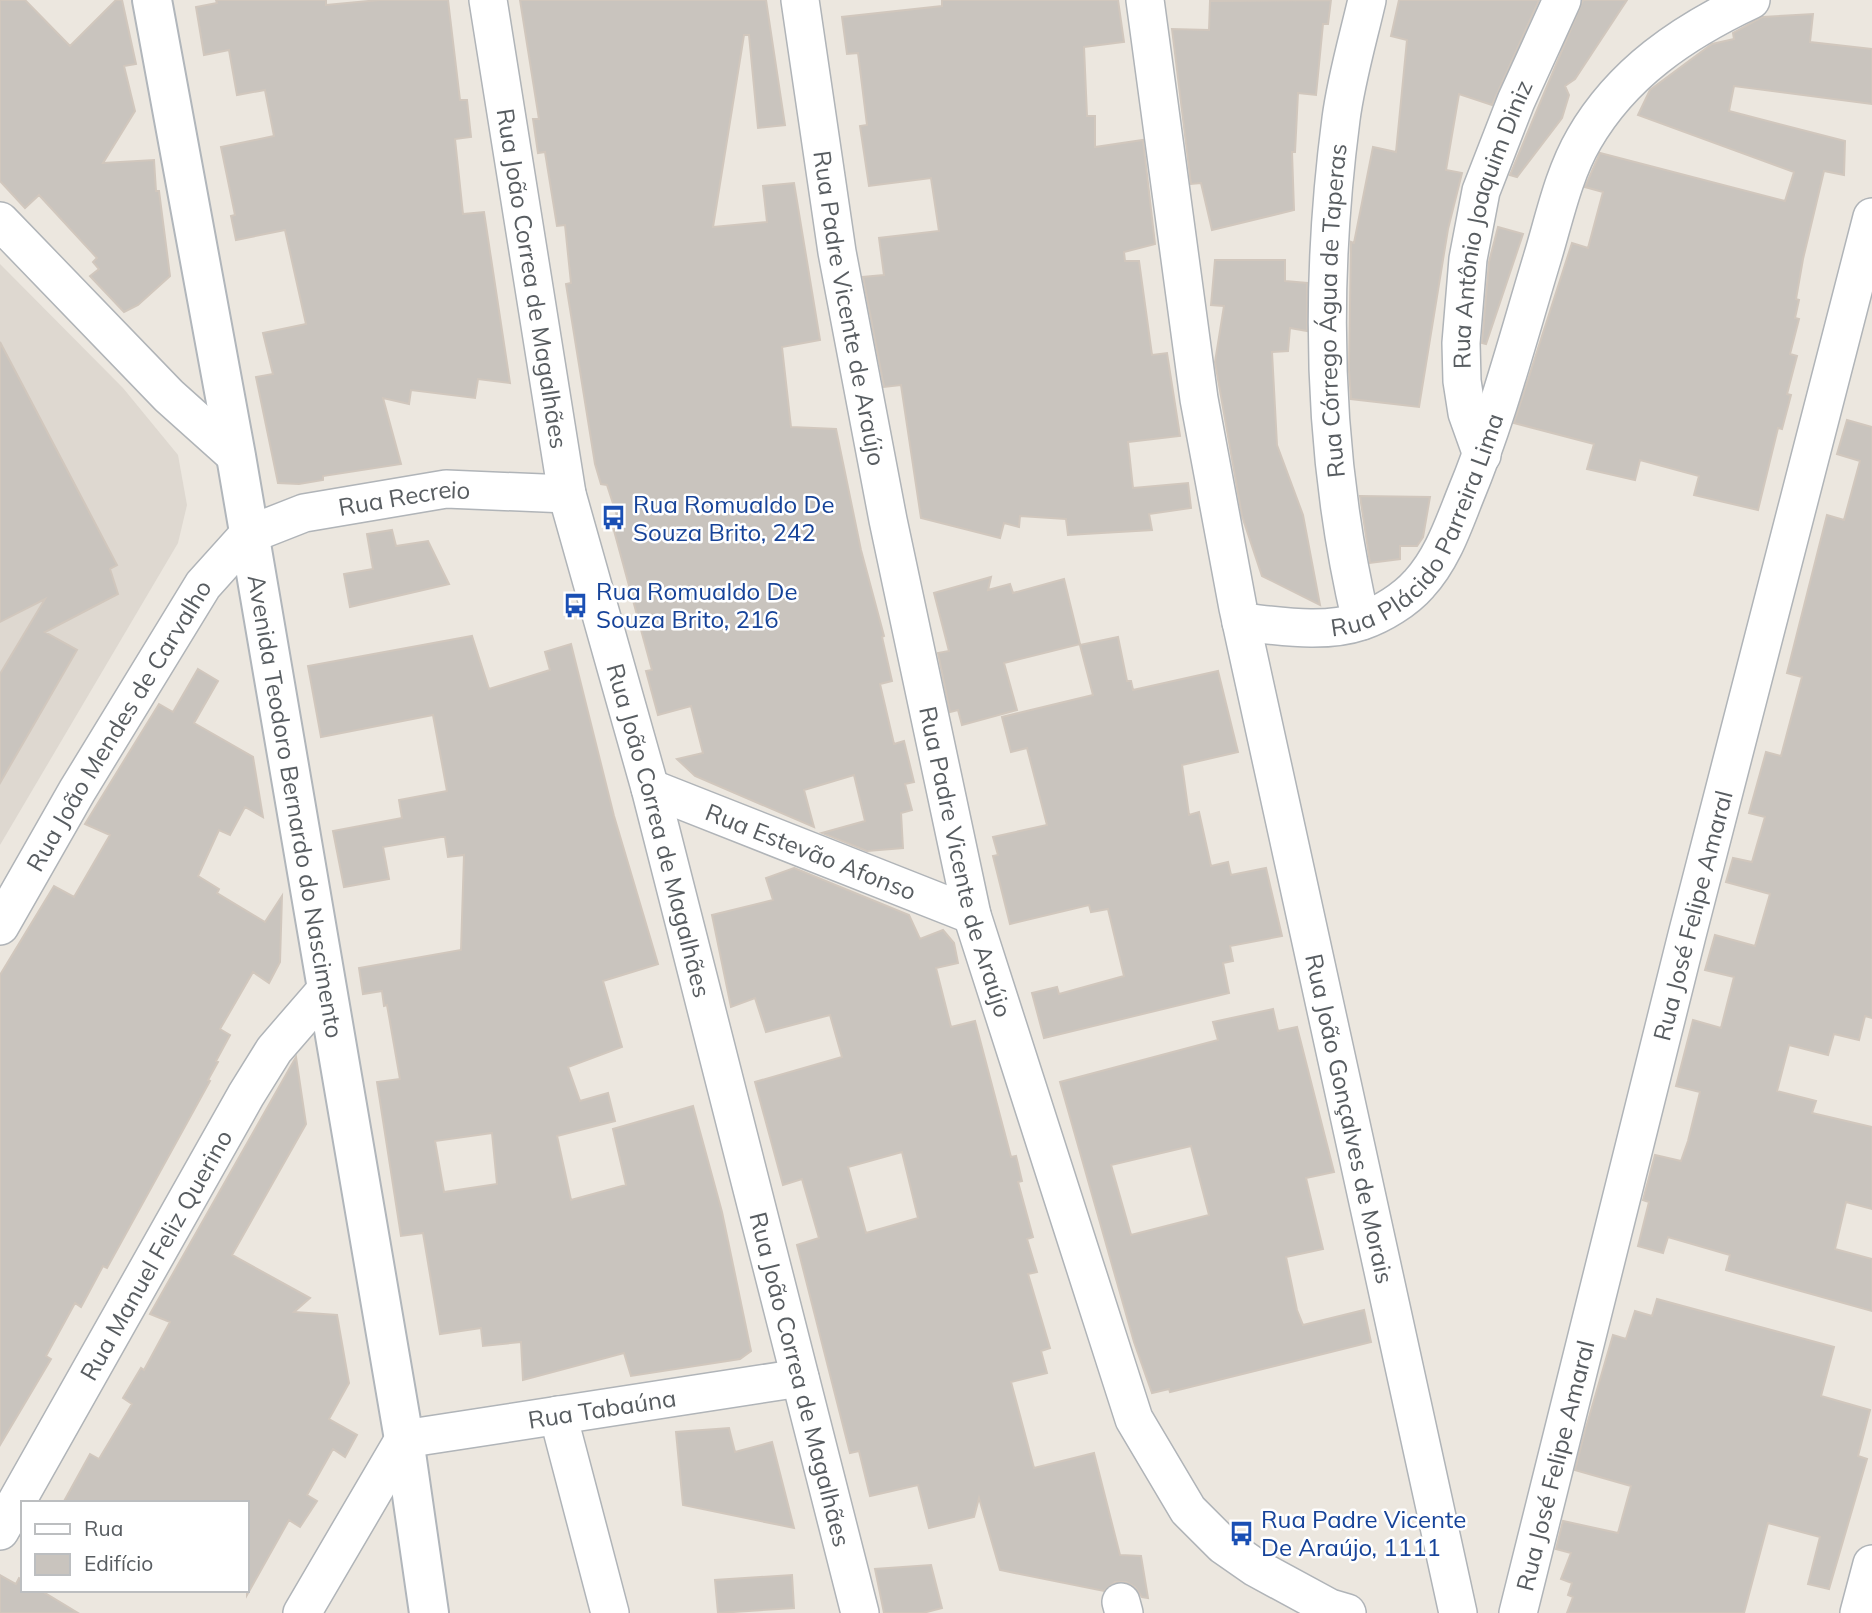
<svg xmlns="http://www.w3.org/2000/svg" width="1872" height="1613" font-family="Mulish,sans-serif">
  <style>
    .education { fill: #ded8d0 }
    .building { fill: #c9c4be; stroke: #d1c7bd; stroke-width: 2; fill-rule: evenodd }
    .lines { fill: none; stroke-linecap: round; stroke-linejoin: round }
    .street-casing { stroke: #b0b4b8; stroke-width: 40 }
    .secondary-casing { stroke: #b1b6bb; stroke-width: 42 }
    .street { stroke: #fff; stroke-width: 37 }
    .secondary { stroke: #fff; stroke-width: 38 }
    .labels { text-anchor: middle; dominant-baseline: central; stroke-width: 5; stroke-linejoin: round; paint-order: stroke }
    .street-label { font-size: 24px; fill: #585d61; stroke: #fff }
    .transit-label { font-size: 24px; fill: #164399; stroke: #fff; text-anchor: start }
  </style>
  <rect width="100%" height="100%" fill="#ece7df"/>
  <!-- education -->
  <path class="education" d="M 0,264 L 123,388 L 178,455 L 187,505 L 178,543 L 0,845 Z"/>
  <!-- building -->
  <path class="building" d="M 0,0 L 25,0 L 70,46 L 116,0 L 122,0 L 136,64 L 124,66 L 135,111 L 103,163 L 154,160 L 156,191 L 159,191 L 170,276 L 138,305 L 124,312 L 90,276 L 99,269 L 93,262 L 97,258 L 39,195 L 25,208 L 0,181 Z
    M 216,0 L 326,0 L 326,5 L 379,0 L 448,0 L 460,100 L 467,100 L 471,137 L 455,139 L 463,214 L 484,212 L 510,383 L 478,379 L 475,398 L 411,390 L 409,404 L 383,398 L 401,464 L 323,476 L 323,480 L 299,484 L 278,483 L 256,377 L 273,374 L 263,333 L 306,324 L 285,230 L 236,240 L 231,216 L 235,215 L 221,147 L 274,136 L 265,90 L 237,95 L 229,50 L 204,55 L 196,7 L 217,3 Z
    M 520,0 L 766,0 L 785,125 L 758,128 L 749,35 L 744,35 L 713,227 L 767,222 L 763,186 L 794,183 L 820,340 L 782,347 L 791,427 L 836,429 L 861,550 L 884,636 L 882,637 L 892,681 L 880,684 L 894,744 L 904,741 L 914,782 L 905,784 L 912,810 L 901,813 L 903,848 L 867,851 L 822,833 L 865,821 L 854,775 L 804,790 L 814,827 L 695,776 L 677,759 L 703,753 L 691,706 L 658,715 L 646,671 L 652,670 L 613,527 L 620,525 L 607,485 L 601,484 L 595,464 L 566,284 L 571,283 L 565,225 L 557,226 L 545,152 L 538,153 L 533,119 L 539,119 Z
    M 942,0 L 1118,0 L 1124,42 L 1084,47 L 1087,116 L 1095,116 L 1095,147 L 1143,140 L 1155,244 L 1124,252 L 1125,261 L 1139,261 L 1152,355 L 1167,353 L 1180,436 L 1128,442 L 1133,488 L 1188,483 L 1191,508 L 1149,514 L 1152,530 L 1068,535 L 1066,519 L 1020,516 L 1019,527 L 1004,523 L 1000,538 L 921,518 L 901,385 L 884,387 L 863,277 L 884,275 L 879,238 L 939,231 L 931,178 L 869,186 L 860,126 L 867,125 L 858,53 L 847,54 L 842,17 L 942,6 Z
    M 1331,0 L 1328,24 L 1323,24 L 1316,95 L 1298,93 L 1295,152 L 1292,152 L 1294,210 L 1212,230 L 1201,183 L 1191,184 L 1172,29 L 1209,30 L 1210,1 Z
    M 1399,0 L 1539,0 L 1492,105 L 1459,94 L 1446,170 L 1462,173 L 1448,229 L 1419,407 L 1351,399 L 1349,370 L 1351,242 L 1354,243 L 1373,147 L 1396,152 L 1407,40 L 1391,36 Z
    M 1583,0 L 1627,0 L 1575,79 L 1565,86 L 1569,95 L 1562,118 L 1517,177 L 1510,175 Z
    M 1813,14 L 1810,42 L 1872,49 L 1872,104 L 1734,86 L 1729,111 L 1845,141 L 1844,175 L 1824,171 L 1803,259 L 1796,299 L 1799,300 L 1795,318 L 1799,319 L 1790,354 L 1797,356 L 1787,394 L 1791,395 L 1782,429 L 1778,428 L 1758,510 L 1694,495 L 1699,476 L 1640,460 L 1635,480 L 1587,469 L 1594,444 L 1514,423 L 1572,243 L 1588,248 L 1603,192 L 1585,187 L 1596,162 L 1600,153 L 1785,201 L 1794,172 L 1638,115 L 1650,90 L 1712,44 L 1734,39 L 1733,33 L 1762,17 Z
    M 1498,227 L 1523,234 L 1486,344 L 1482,343 L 1489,262 Z
    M 1215,260 L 1285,260 L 1285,281 L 1307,283 L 1307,331 L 1290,328 L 1288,351 L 1272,352 L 1277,445 L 1303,515 L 1320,605 L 1262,576 L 1242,516 L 1215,362 L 1224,306 L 1211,305 Z
    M 0,342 L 117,565 L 110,569 L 118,594 L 45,632 L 77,650 L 0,783 L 0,674 L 45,599 L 0,622 Z
    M 1847,420 L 1872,427 L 1872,1018 L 1865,1016 L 1859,1040 L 1834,1034 L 1828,1055 L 1789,1045 L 1777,1091 L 1816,1101 L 1812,1113 L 1872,1127 L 1872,1209 L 1846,1202 L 1835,1249 L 1872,1259 L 1872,1311 L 1726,1270 L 1730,1255 L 1668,1237 L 1663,1253 L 1638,1246 L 1649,1202 L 1643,1200 L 1655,1155 L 1681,1161 L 1688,1141 L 1700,1092 L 1676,1086 L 1693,1020 L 1721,1028 L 1734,977 L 1705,970 L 1715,935 L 1755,946 L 1770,894 L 1726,882 L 1733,858 L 1752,862 L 1765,817 L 1749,813 L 1766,752 L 1781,756 L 1802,677 L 1787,673 L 1827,515 L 1844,520 L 1860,461 L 1837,454 Z
    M 1360,496 L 1430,497 L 1423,537 L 1417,546 L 1400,546 L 1400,559 L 1370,563 Z
    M 392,530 L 396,546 L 428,541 L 449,584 L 350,607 L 344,574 L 373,569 L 367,534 Z
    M 991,577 L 988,590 L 1010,584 L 1013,593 L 1064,579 L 1080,644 L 1004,663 L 1017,710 L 962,725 L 958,710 L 950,712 L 938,653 L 949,651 L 934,593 Z
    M 472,636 L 489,689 L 550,670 L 545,652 L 571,644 L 614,816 L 658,964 L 603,981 L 622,1047 L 568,1067 L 580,1101 L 608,1093 L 615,1121 L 557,1136 L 571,1200 L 626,1185 L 613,1129 L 693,1106 L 722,1212 L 751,1351 L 740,1359 L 631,1376 L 624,1353 L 523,1380 L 521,1342 L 483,1346 L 481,1328 L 440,1334 L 423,1233 L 401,1236 L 377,1082 L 400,1079 L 387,1005 L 384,1006 L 382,991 L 363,994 L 359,968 L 461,950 L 464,855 L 448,857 L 445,837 L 441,837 L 383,847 L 389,879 L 344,887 L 333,831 L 402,818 L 399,800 L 447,791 L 433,715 L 321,737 L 308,666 ZM 492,1133 L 497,1184 L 444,1192 L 435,1141 Z
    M 1118,637 L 1127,681 L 1131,681 L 1133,690 L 1218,671 L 1238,752 L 1182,765 L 1189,815 L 1199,812 L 1211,866 L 1228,862 L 1231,875 L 1266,868 L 1282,936 L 1230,946 L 1233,961 L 1223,963 L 1229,993 L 1044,1038 L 1032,993 L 1057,987 L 1059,994 L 1124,976 L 1108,909 L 1091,912 L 1089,905 L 1010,924 L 993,856 L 998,855 L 993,837 L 1047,825 L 1027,748 L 1011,752 L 1002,717 L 1093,695 L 1080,645 Z
    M 198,669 L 218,681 L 194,723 L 253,757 L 263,817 L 245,807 L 230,835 L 219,830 L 198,876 L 219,889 L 217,893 L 265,922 L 282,896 L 280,962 L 269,983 L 253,972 L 220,1029 L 230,1035 L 216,1061 L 218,1062 L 208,1080 L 210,1081 L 107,1268 L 103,1266 L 81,1307 L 75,1303 L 46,1356 L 51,1359 L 0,1445 L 0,975 L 54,886 L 74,897 L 110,835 L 85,824 L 159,704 L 173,712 Z
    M 794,868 L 909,915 L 920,939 L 943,930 L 954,943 L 958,963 L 936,968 L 951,1027 L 975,1021 L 1011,1157 L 1016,1156 L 1022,1181 L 1018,1182 L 1033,1237 L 1027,1239 L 1037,1272 L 1028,1274 L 1050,1348 L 1041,1351 L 1047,1373 L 1011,1382 L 1034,1468 L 1094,1453 L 1120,1555 L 1141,1556 L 1148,1598 L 1142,1597 L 1135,1587 L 1126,1582 L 1115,1582 L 1104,1591 L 1000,1570 L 979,1498 L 974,1517 L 929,1528 L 918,1485 L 870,1496 L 859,1451 L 850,1453 L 797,1245 L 819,1238 L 802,1179 L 783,1185 L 755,1082 L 842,1057 L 830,1015 L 766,1032 L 755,998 L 731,1007 L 712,915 L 773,900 L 766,878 ZM 902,1152 L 918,1218 L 866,1233 L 848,1167 Z
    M 1273,1009 L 1278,1031 L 1297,1027 L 1334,1172 L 1306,1178 L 1323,1249 L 1286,1257 L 1297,1310 L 1303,1325 L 1364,1310 L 1371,1342 L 1170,1392 L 1169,1389 L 1152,1393 L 1134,1342 L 1060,1082 L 1218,1040 L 1213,1022 ZM 1191,1146 L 1209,1215 L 1131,1235 L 1111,1165 Z
    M 296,1057 L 306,1124 L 232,1255 L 310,1298 L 294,1312 L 337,1315 L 349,1383 L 329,1419 L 357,1435 L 345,1457 L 333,1449 L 307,1495 L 317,1501 L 300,1527 L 289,1520 L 247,1595 L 247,1503 L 63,1503 L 90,1454 L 99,1459 L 132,1404 L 123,1398 L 141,1368 L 144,1370 L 170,1322 L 150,1314 Z
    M 1657,1299 L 1834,1347 L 1821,1396 L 1870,1410 L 1858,1456 L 1867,1459 L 1829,1589 L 1808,1584 L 1820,1537 L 1768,1523 L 1744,1613 L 1567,1613 L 1573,1597 L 1568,1595 L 1572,1583 L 1561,1579 L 1571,1553 L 1556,1549 L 1563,1521 L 1618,1533 L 1631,1486 L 1575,1470 L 1585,1431 L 1613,1335 L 1626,1339 L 1635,1311 L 1652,1316 Z
    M 729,1428 L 735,1452 L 772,1442 L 794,1528 L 683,1505 L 676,1432 Z
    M 931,1565 L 942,1608 L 923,1613 L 884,1613 L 875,1569 Z
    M 0,1575 L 16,1584 L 19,1578 L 23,1580 L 23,1590 L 40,1590 L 78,1613 L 0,1613 Z
    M 792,1575 L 794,1608 L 718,1613 L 715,1580 Z"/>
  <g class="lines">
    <defs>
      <g id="street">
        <path id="s1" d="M 488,0 L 567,494 L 650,788 L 860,1613"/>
        <path id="s2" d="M 800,0 L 837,252 L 888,520 L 972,915 L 1134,1419 L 1188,1510 L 1223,1545 L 1256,1568 L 1330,1608 L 1347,1613"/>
        <path id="s3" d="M 1145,0 L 1199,399 L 1238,608 L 1458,1613"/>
        <path d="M 0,221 L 169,396 L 236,456"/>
        <path id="s4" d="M 1482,455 L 1467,413 L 1462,381 L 1461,343 L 1468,259 L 1481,191 L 1516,101 L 1562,0"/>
        <path id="s5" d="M 1361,621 C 1322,456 1319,287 1341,119 C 1346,80 1358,39 1367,0"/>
        <path id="s6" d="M 1241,622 C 1280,626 1324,634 1362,621 C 1382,614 1405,600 1419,584 C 1442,559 1453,526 1465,496 C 1497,419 1518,338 1542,259 C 1554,220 1563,175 1584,139 C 1622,73 1683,32 1751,0"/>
        <path id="s7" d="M 650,788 L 972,915"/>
        <path id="s8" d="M 0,926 L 77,791 L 203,585 L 248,535 L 304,513 L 446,489 L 567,494"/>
        <path d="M 558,1415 L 610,1613"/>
        <path id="s9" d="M 0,1531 L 246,1095 L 274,1050 L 325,991"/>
        <path d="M 1121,1602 L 1124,1613"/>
        <path id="s10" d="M 302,1613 L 404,1439 L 800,1378"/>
        <path id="s11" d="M 1518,1613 L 1687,935 L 1872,217"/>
        <path d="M 1859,1613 L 1872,1564"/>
      </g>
      <g id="secondary">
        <path id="s12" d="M 152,0 L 236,456 L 404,1439 L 429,1613"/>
      </g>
    </defs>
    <!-- street casing -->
    <use href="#street" class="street-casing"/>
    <!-- secondary casing -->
    <use href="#secondary" class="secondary-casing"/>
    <!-- street -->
    <use href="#street" class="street"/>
    <!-- secondary -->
    <use href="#secondary" class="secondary"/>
  </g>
  <!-- icons -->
  <defs>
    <symbol id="bus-bare" viewBox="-9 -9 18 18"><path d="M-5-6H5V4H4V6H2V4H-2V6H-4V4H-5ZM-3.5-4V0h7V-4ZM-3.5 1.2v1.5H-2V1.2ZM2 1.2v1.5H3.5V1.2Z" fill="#1a4fb4" stroke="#fff" stroke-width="2.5" paint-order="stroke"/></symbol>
  </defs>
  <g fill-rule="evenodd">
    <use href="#bus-bare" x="596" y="500" width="35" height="35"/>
    <use href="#bus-bare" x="558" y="588" width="35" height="35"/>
    <use href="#bus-bare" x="1224" y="1516" width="35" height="35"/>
  </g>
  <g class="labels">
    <!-- street labels -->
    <g class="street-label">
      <text stroke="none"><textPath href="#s4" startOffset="238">Rua Antônio Joaquim Diniz</textPath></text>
      <text stroke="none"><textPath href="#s1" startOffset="282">Rua João Correa de Magalhães</textPath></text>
      <text stroke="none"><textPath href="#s2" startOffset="312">Rua Padre Vicente de Araújo</textPath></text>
      <text stroke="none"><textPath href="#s5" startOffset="313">Rua Córrego Água de Taperas</textPath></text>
      <text stroke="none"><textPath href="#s8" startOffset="626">Rua Recreio</textPath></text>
      <text stroke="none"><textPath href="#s6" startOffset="234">Rua Plácido Parreira Lima</textPath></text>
      <text stroke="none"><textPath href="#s8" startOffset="233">Rua João Mendes de Carvalho</textPath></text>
      <text stroke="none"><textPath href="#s12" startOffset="819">Avenida Teodoro Bernardo do Nascimento</textPath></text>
      <text stroke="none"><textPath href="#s1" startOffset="849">Rua João Correa de Magalhães</textPath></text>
      <text stroke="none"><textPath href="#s7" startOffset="173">Rua Estevão Afonso</textPath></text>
      <text stroke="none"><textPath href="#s2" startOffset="878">Rua Padre Vicente de Araújo</textPath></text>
      <text stroke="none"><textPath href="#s11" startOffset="719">Rua José Felipe Amaral</textPath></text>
      <text stroke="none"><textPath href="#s3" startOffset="1138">Rua João Gonçalves de Morais</textPath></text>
      <text stroke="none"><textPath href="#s9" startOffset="317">Rua Manuel Feliz Querino</textPath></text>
      <text stroke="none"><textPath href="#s1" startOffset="1416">Rua João Correa de Magalhães</textPath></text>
      <text stroke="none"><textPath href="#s10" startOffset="402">Rua Tabaúna</textPath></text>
      <text stroke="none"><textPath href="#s11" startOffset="152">Rua José Felipe Amaral</textPath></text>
    </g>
    <!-- transit labels -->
    <g class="transit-label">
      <text x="633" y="504">Rua Romualdo De<tspan x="633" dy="28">Souza Brito, 242</tspan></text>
      <text x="596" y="591">Rua Romualdo De<tspan x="596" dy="28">Souza Brito, 216</tspan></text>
      <text x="1261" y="1519">Rua Padre Vicente<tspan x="1261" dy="28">De Araújo, 1111</tspan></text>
    </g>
  </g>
  <!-- legend -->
  <rect x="21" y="1501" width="228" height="91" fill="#ffffff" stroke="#bcbec0" stroke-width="2"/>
  <rect x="35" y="1524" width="35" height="10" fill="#ffffff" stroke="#bcbec0" stroke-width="2"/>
  <text x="84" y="1536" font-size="21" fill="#585d61">Rua</text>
  <rect x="35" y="1554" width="35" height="21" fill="#c9c4be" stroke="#bcbec0" stroke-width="2"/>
  <text x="84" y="1571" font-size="21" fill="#585d61">Edifício</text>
</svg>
